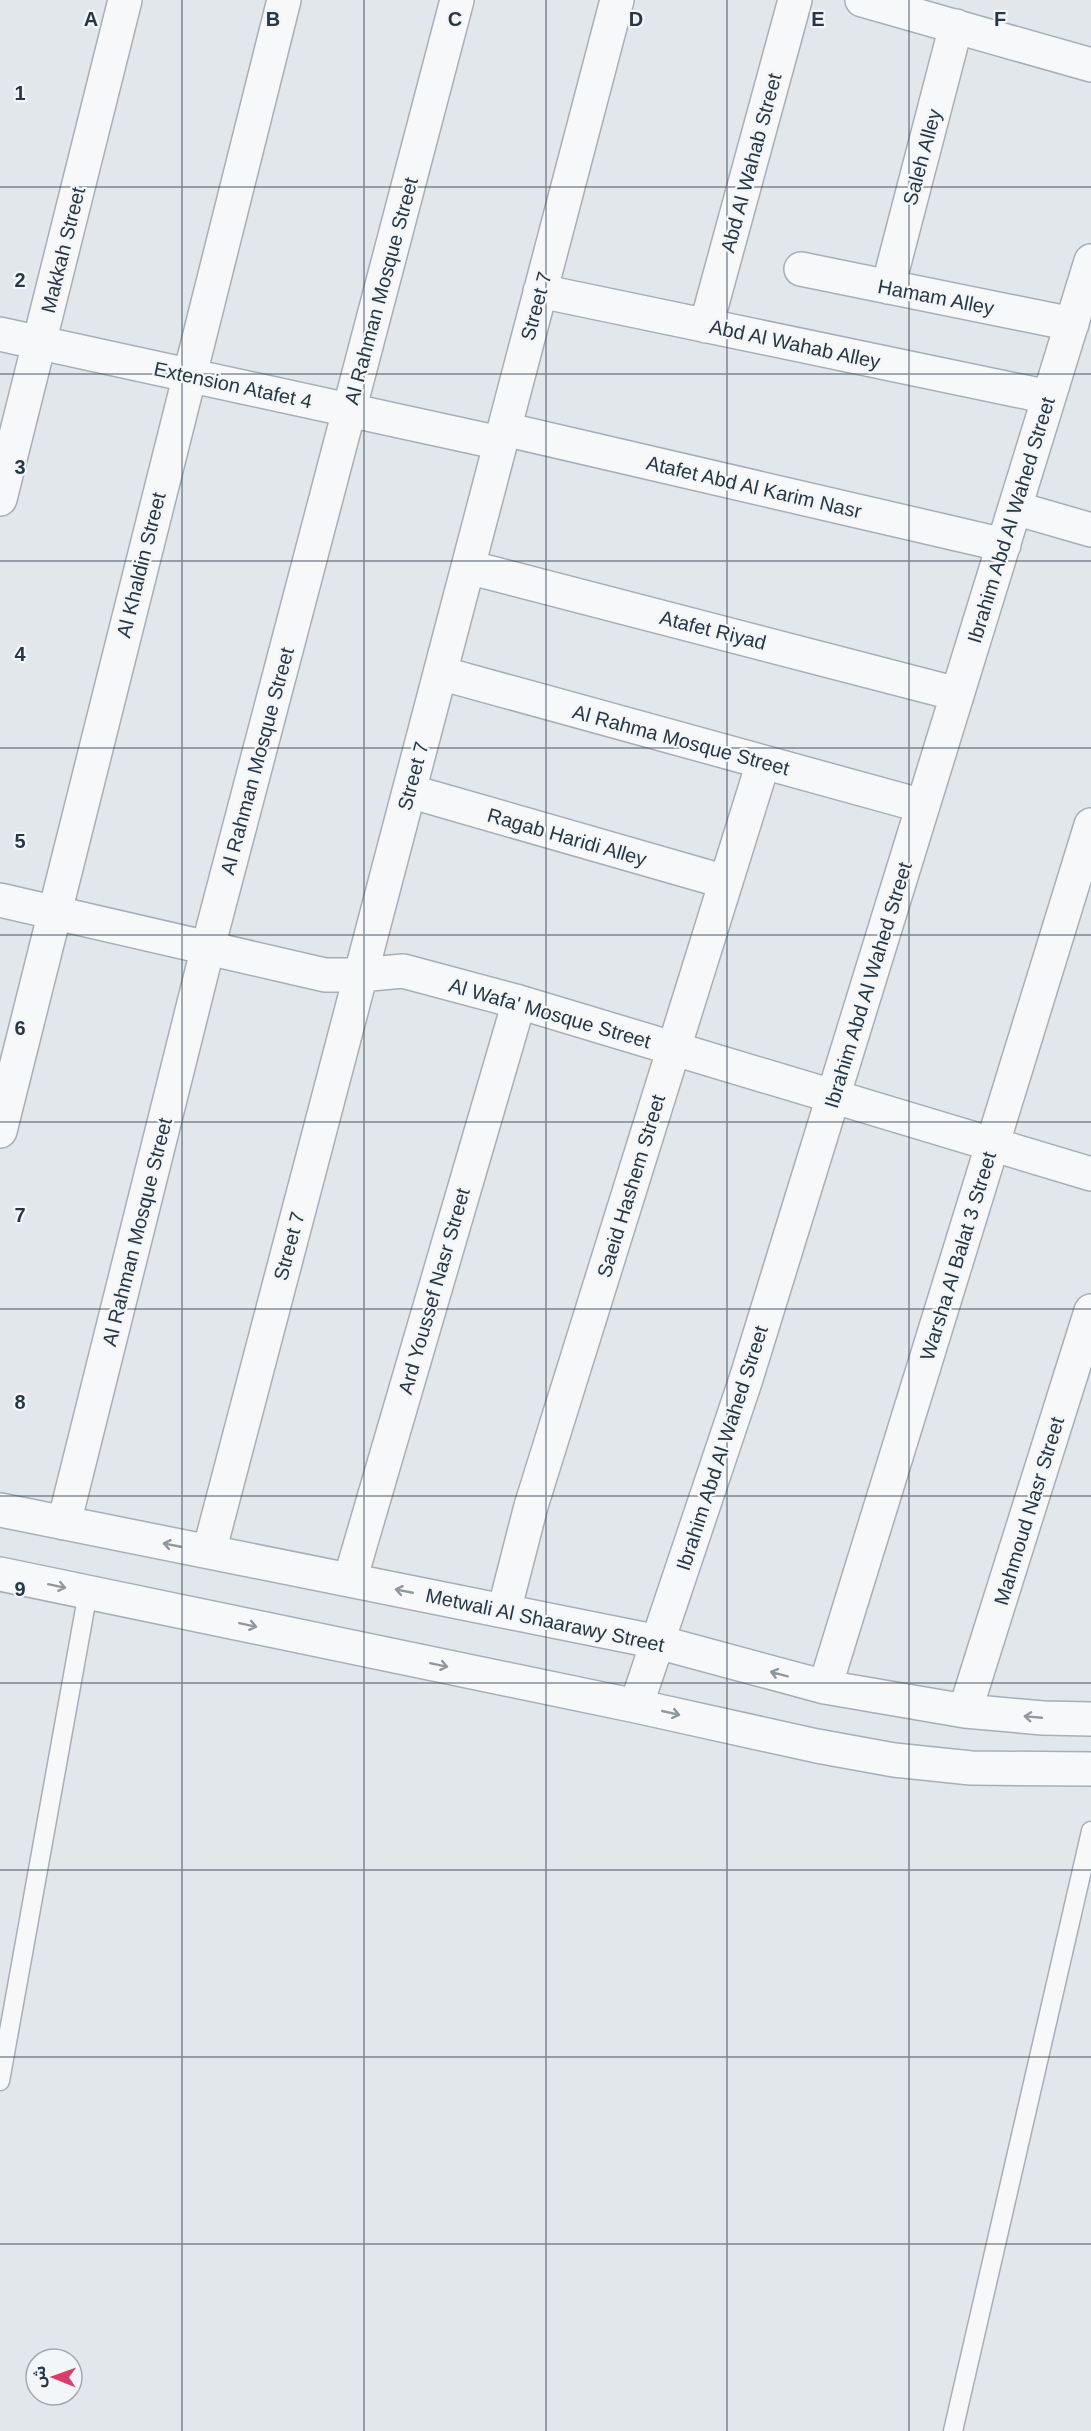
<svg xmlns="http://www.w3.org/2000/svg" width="1091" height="2431" font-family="Helvetica,'Noto Sans Arabic',sans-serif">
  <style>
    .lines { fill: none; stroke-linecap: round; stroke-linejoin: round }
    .lane-casing { stroke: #a6afb7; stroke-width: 21 }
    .street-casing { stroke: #a6afb7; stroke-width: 36 }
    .lane { stroke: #f6f8fa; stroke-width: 18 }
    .street { stroke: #f6f8fa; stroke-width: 33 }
    .oneway { stroke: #8f98a0 }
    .grid { fill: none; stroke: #283746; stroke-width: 1.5; stroke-opacity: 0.55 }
    .labels { text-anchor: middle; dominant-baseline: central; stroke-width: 4.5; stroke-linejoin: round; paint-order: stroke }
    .street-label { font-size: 20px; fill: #283746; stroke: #f2f6f9 }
    .grid-label { font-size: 20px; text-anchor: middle; font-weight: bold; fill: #283746; stroke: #f2f6f9; stroke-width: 4.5; stroke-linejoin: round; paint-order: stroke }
  </style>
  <rect width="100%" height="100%" fill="#e2e7ec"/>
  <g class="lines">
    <defs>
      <path id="lane" d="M 0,2081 L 88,1592
        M 953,2431 L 1091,1831"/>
      <path id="street" d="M 862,0 L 1091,65
        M 801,269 L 1072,324
        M 888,287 L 956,26
        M 540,291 L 1049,397
        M 706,326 L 795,0
        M 0,334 L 500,443
        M 504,429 L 1004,545
        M 0,499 L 125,0
        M 1015,508 L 1091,530
        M 468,567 L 957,694
        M 440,673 L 923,806
        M 409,791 L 726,882
        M 0,900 L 325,975 L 360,975 L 403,971 L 519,1002 L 1091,1174
        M 0,1131 L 284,0
        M 0,1510 L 658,1642 L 825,1687 L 965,1711 L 1043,1718 L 1091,1719
        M 64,1523 L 208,947 L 457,0
        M 209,1552 L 617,0
        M 0,1574 L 636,1706 L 817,1746 L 894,1760 L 971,1768 L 1091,1769
        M 350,1580 L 519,1002
        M 504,1611 L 531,1506 L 763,763
        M 825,1687 L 1091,825
        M 636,1706 L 746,1379 L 1091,261
        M 965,1711 L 1091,1311"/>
    </defs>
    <!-- lane casing -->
    <use href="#lane" class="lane-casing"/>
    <!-- street casing -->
    <use href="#street" class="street-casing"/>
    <!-- lane -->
    <use href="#lane" class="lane"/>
    <!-- street -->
    <use href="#street" class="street"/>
  </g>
  <!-- one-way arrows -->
  <defs><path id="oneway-shaft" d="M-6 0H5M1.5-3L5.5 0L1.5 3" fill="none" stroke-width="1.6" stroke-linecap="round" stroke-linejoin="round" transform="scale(1.5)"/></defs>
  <g class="oneway">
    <use href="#oneway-shaft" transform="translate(172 1545) rotate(-169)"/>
    <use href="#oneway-shaft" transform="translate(57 1586) rotate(12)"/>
    <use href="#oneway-shaft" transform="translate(404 1591) rotate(-169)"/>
    <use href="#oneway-shaft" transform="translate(248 1625) rotate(12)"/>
    <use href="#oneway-shaft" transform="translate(439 1665) rotate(12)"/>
    <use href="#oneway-shaft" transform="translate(779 1674) rotate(-165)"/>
    <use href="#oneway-shaft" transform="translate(671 1713) rotate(13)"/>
    <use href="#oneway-shaft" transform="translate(1033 1717) rotate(-175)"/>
  </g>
  <!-- grid -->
  <path class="grid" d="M 182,0 L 182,2431M 364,0 L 364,2431M 546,0 L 546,2431M 727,0 L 727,2431M 909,0 L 909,2431M 0,187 L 1091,187M 0,374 L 1091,374M 0,561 L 1091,561M 0,748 L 1091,748M 0,935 L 1091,935M 0,1122 L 1091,1122M 0,1309 L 1091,1309M 0,1496 L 1091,1496M 0,1683 L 1091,1683M 0,1870 L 1091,1870M 0,2057 L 1091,2057M 0,2244 L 1091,2244"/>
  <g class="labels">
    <!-- street labels -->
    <g class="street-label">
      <text transform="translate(922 157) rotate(-75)">Saleh Alley</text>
      <text transform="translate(751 163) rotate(-75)">Abd Al Wahab Street</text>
      <text transform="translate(63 250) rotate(-76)">Makkah Street</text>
      <text transform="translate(381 291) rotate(-75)">Al Rahman Mosque Street</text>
      <text transform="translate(936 297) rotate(11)">Hamam Alley</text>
      <text transform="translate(536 306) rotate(-75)">Street 7</text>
      <text transform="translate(795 344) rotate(12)">Abd Al Wahab Alley</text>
      <text transform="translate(233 385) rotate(12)">Extension Atafet 4</text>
      <text transform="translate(754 487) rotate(13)">Atafet Abd Al Karim Nasr</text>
      <text transform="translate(1011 520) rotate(-73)">Ibrahim Abd Al Wahed Street</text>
      <text transform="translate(141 565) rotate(-76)">Al Khaldin Street</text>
      <text transform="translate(713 630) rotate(14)">Atafet Riyad</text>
      <text transform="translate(681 740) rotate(15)">Al Rahma Mosque Street</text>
      <text transform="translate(257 761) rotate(-75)">Al Rahman Mosque Street</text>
      <text transform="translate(413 776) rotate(-75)">Street 7</text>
      <text transform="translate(567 837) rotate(16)">Ragab Haridi Alley</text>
      <text transform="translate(868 985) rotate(-73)">Ibrahim Abd Al Wahed Street</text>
      <text transform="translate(550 1013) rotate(16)">Al Wafa' Mosque Street</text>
      <text transform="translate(631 1186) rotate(-73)">Saeid Hashem Street</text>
      <text transform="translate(137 1232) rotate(-76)">Al Rahman Mosque Street</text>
      <text transform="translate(289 1246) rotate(-75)">Street 7</text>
      <text transform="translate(958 1256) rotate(-73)">Warsha Al Balat 3 Street</text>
      <text transform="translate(434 1291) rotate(-74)">Ard Youssef Nasr Street</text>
      <text transform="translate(722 1448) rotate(-72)">Ibrahim Abd Al Wahed Street</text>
      <text transform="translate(1029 1511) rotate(-73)">Mahmoud Nasr Street</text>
      <text transform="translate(545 1620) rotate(12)">Metwali Al Shaarawy Street</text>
    </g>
  </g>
  <g class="grid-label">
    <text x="91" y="26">A</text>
    <text x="273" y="26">B</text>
    <text x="455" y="26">C</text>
    <text x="636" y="26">D</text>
    <text x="818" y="26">E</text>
    <text x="1000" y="26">F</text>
    <text x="20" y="100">1</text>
    <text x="20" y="287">2</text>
    <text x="20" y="474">3</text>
    <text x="20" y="661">4</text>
    <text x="20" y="848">5</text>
    <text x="20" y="1035">6</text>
    <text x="20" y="1222">7</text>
    <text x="20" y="1409">8</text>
    <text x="20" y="1596">9</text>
  </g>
  <!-- north arrow -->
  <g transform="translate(54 2377) rotate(271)"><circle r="28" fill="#f2f6f9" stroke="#a1aab1" stroke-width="1.5"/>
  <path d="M0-4.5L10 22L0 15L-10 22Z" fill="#dd3b69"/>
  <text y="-9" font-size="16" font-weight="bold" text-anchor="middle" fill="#283746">ش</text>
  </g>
</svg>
